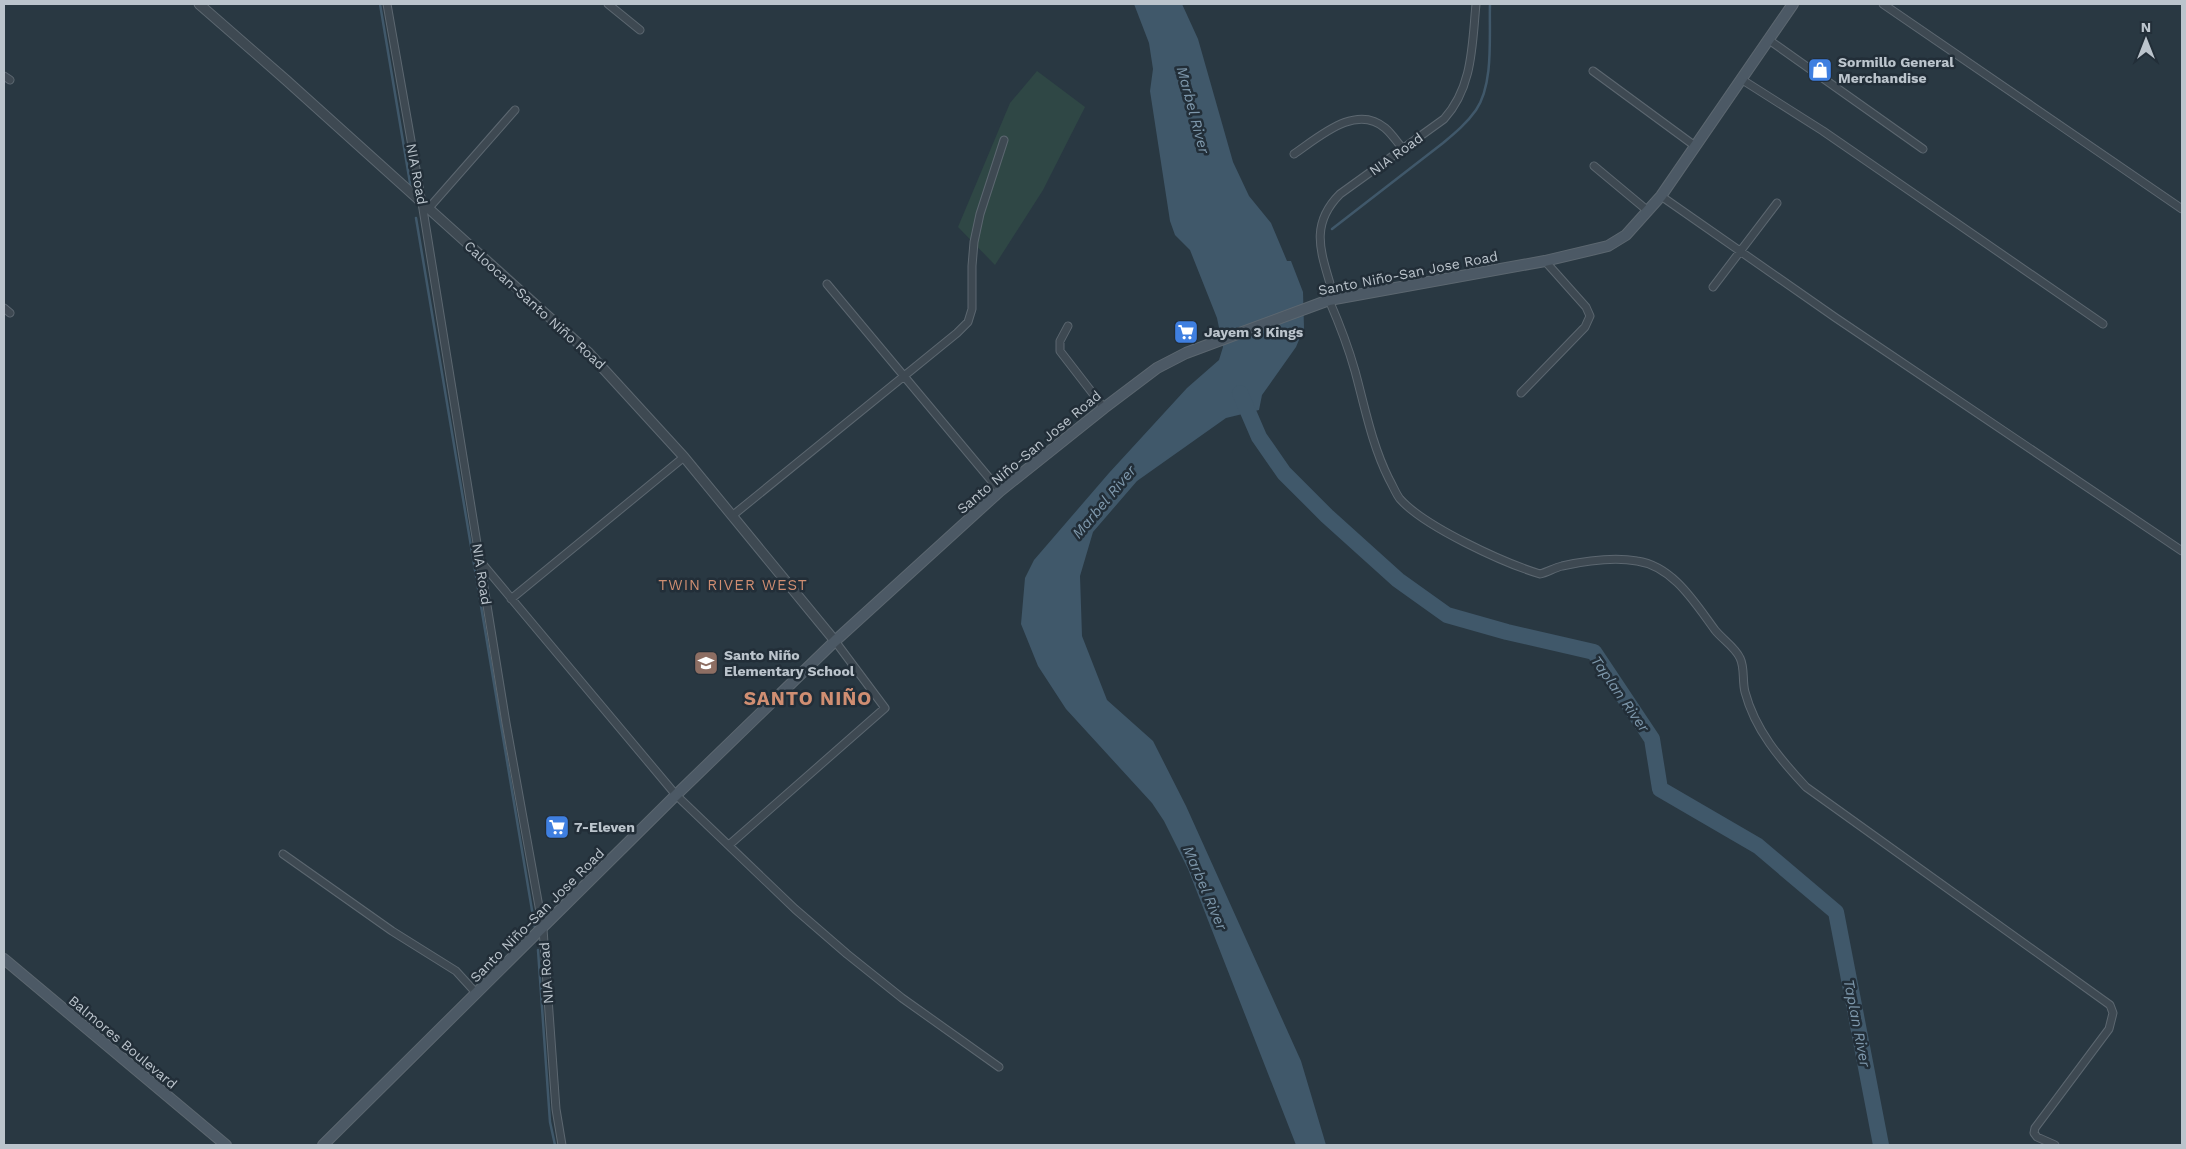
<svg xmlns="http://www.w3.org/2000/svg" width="2186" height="1149" font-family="'Work Sans',sans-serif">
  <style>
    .green { fill: #2f4745 }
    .water { fill: #40586a }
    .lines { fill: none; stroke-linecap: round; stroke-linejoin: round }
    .stream { stroke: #40586a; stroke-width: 2.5 }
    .river { stroke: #40586a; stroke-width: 16 }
    .minor-casing { stroke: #5c6770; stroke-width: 9 }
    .tertiary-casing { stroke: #5c6770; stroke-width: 11 }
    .secondary-casing { stroke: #5c6770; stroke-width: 12 }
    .minor { stroke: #3e4952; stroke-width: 7 }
    .tertiary { stroke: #3e4952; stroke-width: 9 }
    .secondary { stroke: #4c5965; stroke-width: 10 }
    .labels { text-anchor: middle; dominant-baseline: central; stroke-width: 5; stroke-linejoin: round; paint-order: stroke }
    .poi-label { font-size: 14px; font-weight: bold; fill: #bbc4cc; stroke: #222e38; text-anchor: start }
    .street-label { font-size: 14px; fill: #bbc4cc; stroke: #222e38 }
    .water-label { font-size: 15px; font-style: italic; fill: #7e98ac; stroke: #222e38 }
    .neighbourhood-label { font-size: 15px; letter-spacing: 1px; fill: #d08e72; stroke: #222e38 }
    .district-label { font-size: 19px; font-weight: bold; letter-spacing: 1px; fill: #d08e72; stroke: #222e38 }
  </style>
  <rect width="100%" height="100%" fill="#293842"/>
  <!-- green -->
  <path class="green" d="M 1037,71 L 1085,107 L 1043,190 L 995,265 L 958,227 L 1010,103 Z"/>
  <!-- water -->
  <path class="water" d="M 1134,4 L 1182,4 L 1198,39 L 1233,162 L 1249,196 L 1271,223 L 1287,261 L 1291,261 L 1303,292 L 1304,328 L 1296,347 L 1262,395 L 1259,410 L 1226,418 L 1137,481 L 1093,532 L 1080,576 L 1082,636 L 1107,700 L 1153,741 L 1186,806 L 1301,1061 L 1326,1145 L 1296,1145 L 1188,869 L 1164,821 L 1152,803 L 1066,709 L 1038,666 L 1021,624 L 1025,578 L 1034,560 L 1109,473 L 1187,388 L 1219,360 L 1223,347 L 1217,318 L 1190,250 L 1175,235 L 1170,221 L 1150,91 L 1153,69 L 1149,43 Z"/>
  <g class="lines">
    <!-- stream -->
    <path class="stream" d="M 380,4 L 411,189
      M 416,218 L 535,928
      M 1332,229 L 1443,143 C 1455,133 1467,123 1476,110 C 1494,84 1489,35 1490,4
      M 538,950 L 550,1122 L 555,1145"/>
    <!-- river -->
    <path class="river" d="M 1240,393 L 1259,437 L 1284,473 L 1327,516 L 1398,580 L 1447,615 L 1507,632 L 1594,652 L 1652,739 L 1660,789 L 1758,846 L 1836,912 L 1881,1145"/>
    <defs>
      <path id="minor" d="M 387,4 L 422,203 L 506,723 L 543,929 L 556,1109 L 562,1145
        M 608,4 L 640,30
        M 1883,4 L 2182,209
        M 1769,40 L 1923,149
        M 1593,71 L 1695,146
        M 4,76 L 10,80
        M 1741,79 L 1823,131 L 2103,324
        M 1294,154 C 1319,137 1356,103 1385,128 C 1392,134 1397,142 1403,149
        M 1594,166 L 1648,211
        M 1661,196 L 1836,318 L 2182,551
        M 428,209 L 515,110
        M 827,284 L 1000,491
        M 1713,287 L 1777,203
        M 1334,298 C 1324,258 1306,228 1340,194 L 1444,119 C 1473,87 1472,45 1476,4
        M 1329,300 C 1339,323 1348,346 1355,371 C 1365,408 1372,445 1389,479 C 1393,486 1396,494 1400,499 C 1425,527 1504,563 1540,574 C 1548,572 1554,568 1562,566 C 1585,561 1614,557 1637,561 C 1673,566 1695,603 1715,630 C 1722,639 1735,647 1740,658 C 1745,668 1742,681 1745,692 C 1755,730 1780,759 1806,787 L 2110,1005 L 2113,1013 L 2109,1029 L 2035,1128 L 2034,1133 L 2037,1137 L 2055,1145
        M 4,308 L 10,313
        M 1068,326 L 1060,341 L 1060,351 L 1104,408
        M 1521,393 L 1585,327 L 1590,316 L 1586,307 L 1545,261
        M 732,516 L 957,333 L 968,322 L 972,309 L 972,266 L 974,242 L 980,214 L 1004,140
        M 480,561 L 676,795 L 795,909 L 847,954 L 902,998 L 999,1067
        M 511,599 L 684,457
        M 729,845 L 885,708 L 835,641
        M 283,854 L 392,931 L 456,971 L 477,994"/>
      <path id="tertiary" d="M 199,4 L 286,80 L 588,352 L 684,457 L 835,641"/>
      <path id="secondary" d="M 4,959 L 226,1145
        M 323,1145 L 676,795 L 835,641 L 1000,491 L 1104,408 L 1157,368 L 1186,353 L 1329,300 L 1545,261 L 1608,246 L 1626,235 L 1661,196 L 1793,4"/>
    </defs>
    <!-- minor casing -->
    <use href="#minor" class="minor-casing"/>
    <!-- tertiary casing -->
    <use href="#tertiary" class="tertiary-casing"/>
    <!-- secondary casing -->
    <use href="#secondary" class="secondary-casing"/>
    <!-- minor -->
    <use href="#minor" class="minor"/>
    <!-- tertiary -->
    <use href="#tertiary" class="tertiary"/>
    <!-- secondary -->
    <use href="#secondary" class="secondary"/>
  </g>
  <!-- icons -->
  <defs>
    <symbol id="shop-square" viewBox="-11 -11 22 22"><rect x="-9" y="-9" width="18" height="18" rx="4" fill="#3f7fe0" stroke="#222e38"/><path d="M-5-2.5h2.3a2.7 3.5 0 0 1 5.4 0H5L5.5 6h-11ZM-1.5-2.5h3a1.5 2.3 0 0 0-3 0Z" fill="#fff"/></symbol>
    <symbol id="supermarket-square" viewBox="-11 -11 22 22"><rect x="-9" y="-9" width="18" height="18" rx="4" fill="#3f7fe0" stroke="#222e38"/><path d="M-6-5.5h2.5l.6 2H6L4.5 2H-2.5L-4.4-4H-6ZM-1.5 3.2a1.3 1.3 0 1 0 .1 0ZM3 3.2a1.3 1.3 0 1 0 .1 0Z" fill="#fff"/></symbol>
    <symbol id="school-square" viewBox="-11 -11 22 22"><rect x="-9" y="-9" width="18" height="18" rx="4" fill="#8d6e63" stroke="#222e38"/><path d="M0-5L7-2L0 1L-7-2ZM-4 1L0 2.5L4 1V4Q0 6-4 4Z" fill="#fff"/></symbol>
  </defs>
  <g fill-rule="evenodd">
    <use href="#shop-square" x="1806" y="56" width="28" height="28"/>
    <use href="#supermarket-square" x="1172" y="318" width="28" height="28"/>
    <use href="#school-square" x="692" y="649" width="28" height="28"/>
    <use href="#supermarket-square" x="543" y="813" width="28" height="28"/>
  </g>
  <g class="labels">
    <!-- poi labels -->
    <g class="poi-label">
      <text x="1838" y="62">Sormillo General<tspan x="1838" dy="16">Merchandise</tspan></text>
      <text x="1204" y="332">Jayem 3 Kings</text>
      <text x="724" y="655">Santo Niño<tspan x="724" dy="16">Elementary School</tspan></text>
      <text x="574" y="827">7-Eleven</text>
    </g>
    <!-- street labels -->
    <g class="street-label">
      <text transform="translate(1396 154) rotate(-36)">NIA Road</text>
      <text transform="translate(417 174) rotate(79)">NIA Road</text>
      <text transform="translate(1408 273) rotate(-11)">Santo Niño-San Jose Road</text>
      <text transform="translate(535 305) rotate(42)">Caloocan-Santo Niño Road</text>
      <text transform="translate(1029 452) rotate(-40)">Santo Niño-San Jose Road</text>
      <text transform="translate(482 574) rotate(81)">NIA Road</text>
      <text transform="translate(537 915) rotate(-45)">Santo Niño-San Jose Road</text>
      <text transform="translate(546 973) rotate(-94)">NIA Road</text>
      <text transform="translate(123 1042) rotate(40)">Balmores Boulevard</text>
    </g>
    <!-- water labels -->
    <g class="water-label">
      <text transform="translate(1193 110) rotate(75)">Marbel River</text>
      <text transform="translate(1104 502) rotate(-50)">Marbel River</text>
      <text transform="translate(1620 694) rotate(55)">Taplan River</text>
      <text transform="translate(1205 888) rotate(67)">Marbel River</text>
      <text transform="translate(1857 1023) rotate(79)">Taplan River</text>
    </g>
    <!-- neighbourhood labels -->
    <g class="neighbourhood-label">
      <text x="733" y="585">TWIN RIVER WEST</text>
    </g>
    <!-- district labels -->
    <g class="district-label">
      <text x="808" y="698">SANTO NIÑO</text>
    </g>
  </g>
  <!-- border -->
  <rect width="2186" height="1149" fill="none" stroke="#bbc4cc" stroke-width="10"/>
  <!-- north arrow -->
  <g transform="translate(2146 40)" stroke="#222e38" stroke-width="4" paint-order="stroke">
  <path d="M0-4L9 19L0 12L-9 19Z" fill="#bbc4cc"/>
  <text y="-8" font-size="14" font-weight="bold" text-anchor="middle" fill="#bbc4cc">N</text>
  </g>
</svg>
